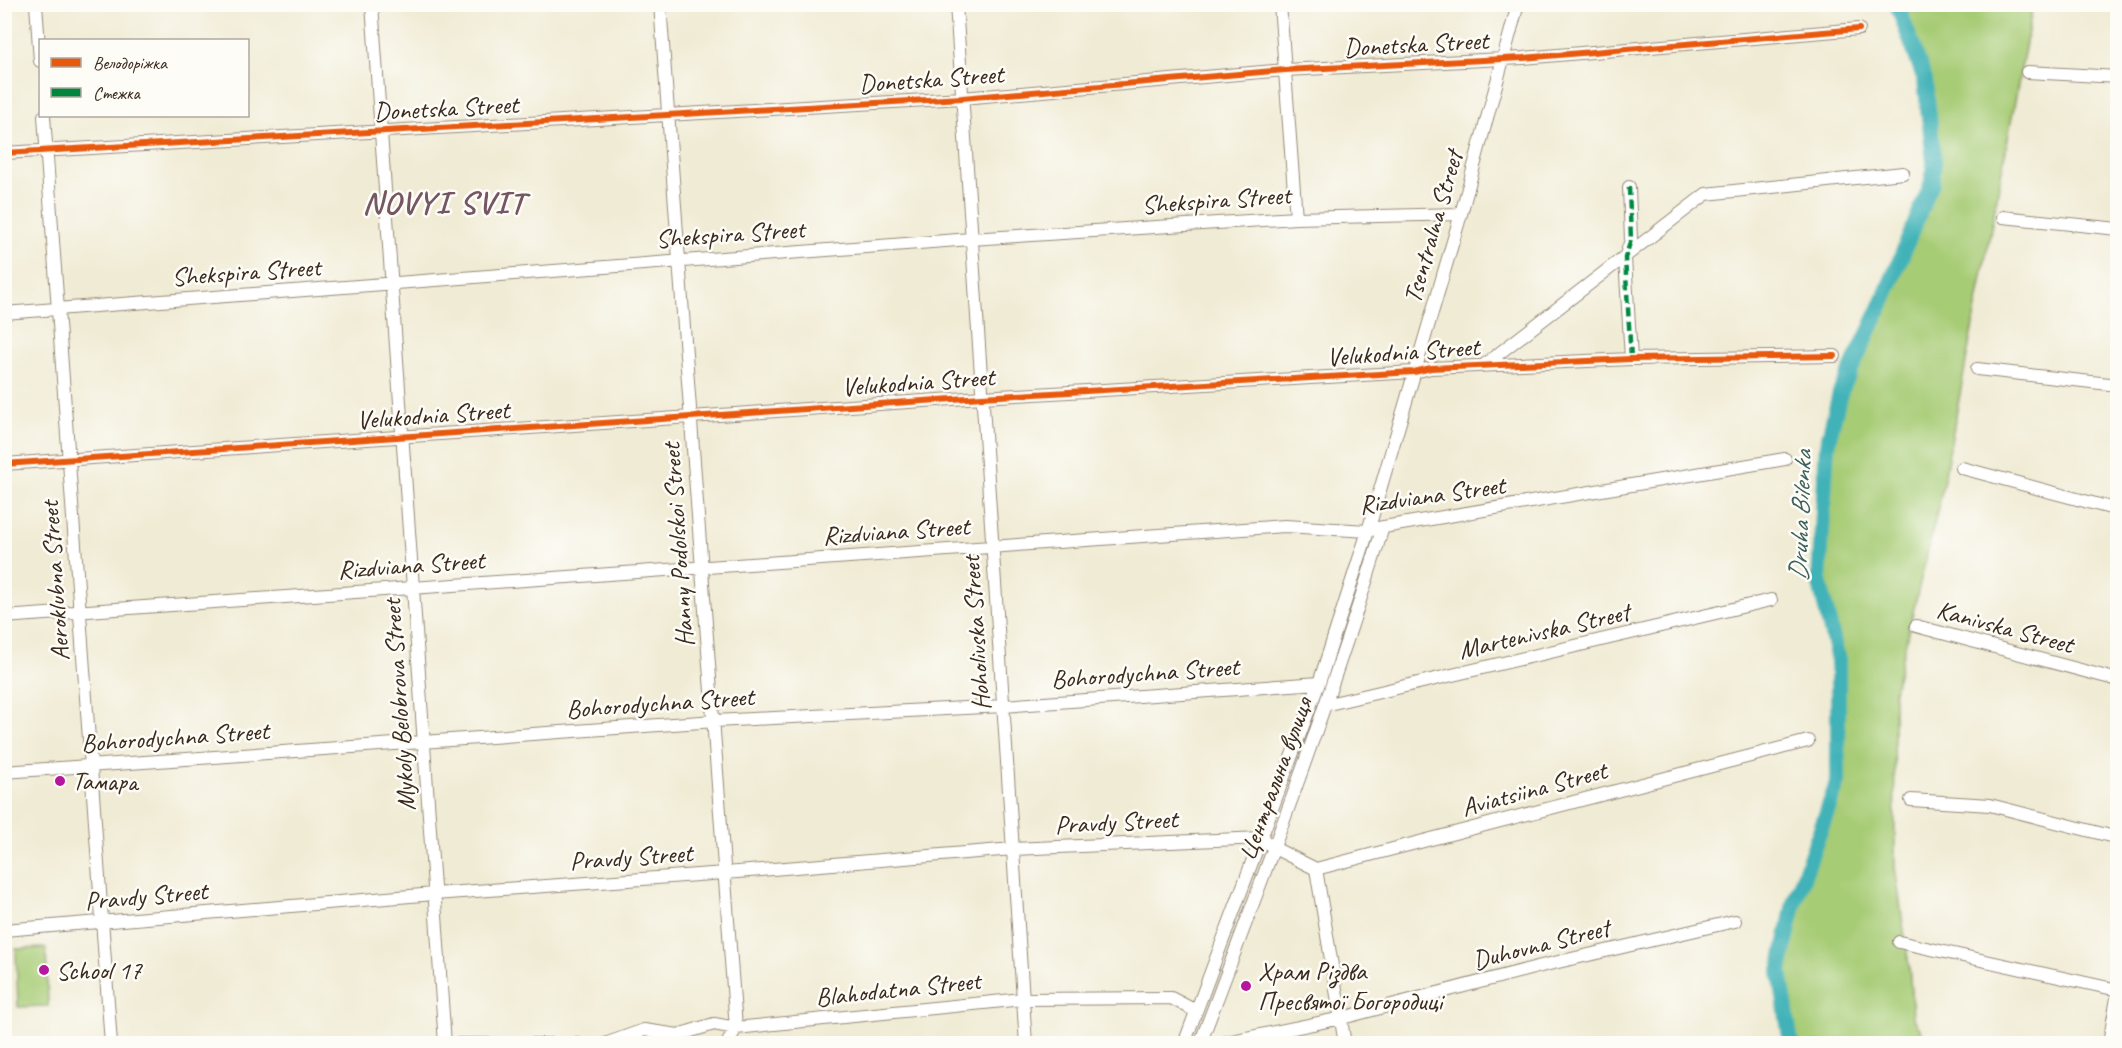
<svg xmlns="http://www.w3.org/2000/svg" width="2122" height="1048" font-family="Caveat,sans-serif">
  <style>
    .green { fill: #a7cc76; stroke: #717b4a; stroke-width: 1.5 }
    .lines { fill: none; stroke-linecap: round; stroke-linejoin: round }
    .river { stroke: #41b2b8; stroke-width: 16 }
    .minor-casing { stroke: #968a79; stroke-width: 14 }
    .minor { stroke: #fff; stroke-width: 12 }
    .quiet { stroke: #00873e; stroke-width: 4.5; stroke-dasharray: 9 4.5; stroke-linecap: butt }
    .cycleway-casing { stroke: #fdfcf7; stroke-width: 10 }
    .cycleway { stroke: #e8590c; stroke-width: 6 }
    .poi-dot { fill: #b5179e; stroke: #fdfcf7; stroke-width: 2 }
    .labels { text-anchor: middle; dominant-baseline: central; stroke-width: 5; stroke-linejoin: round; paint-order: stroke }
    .street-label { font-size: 26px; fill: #3b2a1e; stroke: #fdfcf7 }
    .poi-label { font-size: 26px; fill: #3b2a1e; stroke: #fdfcf7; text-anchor: start }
    .water-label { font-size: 27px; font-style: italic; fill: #3d605c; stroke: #fdfcf7 }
    .district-label { font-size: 32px; font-weight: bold; letter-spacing: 1.5px; fill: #755663; stroke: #fdfcf7 }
  </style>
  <rect width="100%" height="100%" fill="#fdfcf7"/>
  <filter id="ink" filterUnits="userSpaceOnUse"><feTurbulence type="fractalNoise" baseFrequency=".0167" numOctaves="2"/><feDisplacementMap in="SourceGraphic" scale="12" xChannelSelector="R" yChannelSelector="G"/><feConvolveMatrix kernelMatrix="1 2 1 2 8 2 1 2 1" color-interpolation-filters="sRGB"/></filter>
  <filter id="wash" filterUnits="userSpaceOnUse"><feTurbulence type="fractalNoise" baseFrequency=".008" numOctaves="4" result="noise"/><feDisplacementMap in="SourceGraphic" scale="24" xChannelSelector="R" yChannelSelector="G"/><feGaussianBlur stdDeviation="1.35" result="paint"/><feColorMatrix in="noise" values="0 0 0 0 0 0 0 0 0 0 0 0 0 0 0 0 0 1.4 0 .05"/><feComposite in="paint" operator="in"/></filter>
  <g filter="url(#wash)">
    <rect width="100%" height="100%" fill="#f0ebd4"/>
    <!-- green -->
    <path class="green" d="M 1897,5 L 2033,5 L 1940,500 L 1894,691 L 1895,867 L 1909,966 L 1913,1017 L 1928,1043 L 1791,1043 L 1780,971 L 1794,903 L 1838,781 L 1838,660 L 1819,580 L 1827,445 L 1840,393 L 1881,306 L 1932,182 L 1934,162 L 1925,80 Z
      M 46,948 L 48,1006 L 18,1007 L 16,949 Z"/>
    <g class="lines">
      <!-- river -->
      <path class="river" d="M 1791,1044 L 1780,971 L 1794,903 L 1838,781 L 1838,660 L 1819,580 L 1827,445 L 1840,393 L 1881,306 L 1932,182 L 1934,162 L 1925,80 L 1897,4"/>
    </g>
  </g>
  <g filter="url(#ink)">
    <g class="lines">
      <defs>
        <path id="minor" d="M 36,4 L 40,61
          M 372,4 L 445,1044
          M 660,4 L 736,1028 L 727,1044
          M 956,4 L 1026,1044
          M 1280,4 L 1296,218
          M 2027,72 L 2118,77
          M 44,116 L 111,1044
          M 4,153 L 962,98 L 1285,70 L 1523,58 L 1859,29
          M 1629,187 L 1631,240 L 1625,258 L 1631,359
          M 2003,217 L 2118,229
          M 4,313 L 971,239 L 1296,218 L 1461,214
          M 1484,365 L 1706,194 L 1903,173
          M 1977,369 L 2118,385
          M 4,464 L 982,397 L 1414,372 L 1431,368 L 1631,359 L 1835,356
          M 1962,468 L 2118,510
          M 4,617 L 1285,526 L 1368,531 L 1378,528 L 1785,459
          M 1916,626 L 2118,680
          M 1327,701 L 1333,703 L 1771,600
          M 4,772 L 715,721 L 1003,706 L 1319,683
          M 1911,800 L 1990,805 L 2118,838
          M 1261,838 L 1274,848 L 1316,869 L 1808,741
          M 1316,869 L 1345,1044
          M 4,930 L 434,894 L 725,873 L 1013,849 L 1261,838
          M 1899,942 L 2118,990
          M 436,1044 L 578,1044
          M 605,1044 L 644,1030 L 678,1035 L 714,1024 L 736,1028 L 1023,999 L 1171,998 L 1196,1011
          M 1184,1044 L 1319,683 L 1368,531 L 1461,214 L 1518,4
          M 1200,1044 C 1265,873 1330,702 1383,527
          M 1217,1044 L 1342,1018 L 1541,966 L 1735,921
          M 2109,1044 L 2118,992"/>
      </defs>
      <!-- minor casing -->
      <use href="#minor" class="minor-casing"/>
      <!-- minor -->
      <use href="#minor" class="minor"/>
      <!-- quiet -->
      <path class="quiet" d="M 1629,187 L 1631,240 L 1625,258 L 1631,359"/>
      <defs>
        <path id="cycleway" d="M 4,153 L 962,98 L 1285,70 L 1523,58 L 1859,29
          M 4,464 L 982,397 L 1414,372 L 1431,368 L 1631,359 L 1835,356"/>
      </defs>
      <!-- cycleway casing -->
      <use href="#cycleway" class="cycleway-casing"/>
      <!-- cycleway -->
      <use href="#cycleway" class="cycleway"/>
    </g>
  </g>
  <!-- markers -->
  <g class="poi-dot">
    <circle cx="60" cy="781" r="6"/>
    <circle cx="44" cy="970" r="6"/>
    <circle cx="1246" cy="986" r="6"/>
  </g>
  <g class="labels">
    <!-- street labels -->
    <g class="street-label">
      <text transform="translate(1416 44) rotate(-3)">Donetska Street</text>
      <text transform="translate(931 79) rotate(-4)">Donetska Street</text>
      <text transform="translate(446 108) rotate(-3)">Donetska Street</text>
      <text transform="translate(1216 200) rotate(-4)">Shekspira Street</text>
      <text transform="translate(1433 227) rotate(-74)">Tsentralna Street</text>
      <text transform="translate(730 234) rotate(-4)">Shekspira Street</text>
      <text transform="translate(246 272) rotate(-4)">Shekspira Street</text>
      <text transform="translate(1403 352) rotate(-4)">Velukodnia Street</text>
      <text transform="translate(918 382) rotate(-4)">Velukodnia Street</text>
      <text transform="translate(433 415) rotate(-4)">Velukodnia Street</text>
      <text transform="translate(1432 495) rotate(-8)">Rizdviana Street</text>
      <text transform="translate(896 531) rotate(-4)">Rizdviana Street</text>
      <text transform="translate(678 545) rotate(-94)">Hanny Podolskoi Street</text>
      <text transform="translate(411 565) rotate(-4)">Rizdviana Street</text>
      <text transform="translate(55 581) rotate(-94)">Aeroklubna Street</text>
      <text transform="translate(2005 627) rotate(15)">Kanivska Street</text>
      <text transform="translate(1544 631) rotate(-13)">Martenivska Street</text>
      <text transform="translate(976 633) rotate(-94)">Hoholivska Street</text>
      <text transform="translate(1145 673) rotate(-4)">Bohorodychna Street</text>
      <text transform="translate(660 703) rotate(-4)">Bohorodychna Street</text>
      <text transform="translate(399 705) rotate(-94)">Mykoly Belobrova Street</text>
      <text transform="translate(175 737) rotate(-4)">Bohorodychna Street</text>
      <text transform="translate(1275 779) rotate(-70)">Центральна вулиця</text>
      <text transform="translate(1534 789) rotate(-15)">Aviatsiina Street</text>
      <text transform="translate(1116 822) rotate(-3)">Pravdy Street</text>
      <text transform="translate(631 857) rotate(-4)">Pravdy Street</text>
      <text transform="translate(146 896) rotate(-5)">Pravdy Street</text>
      <text transform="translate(1541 944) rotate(-14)">Duhovna Street</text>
      <text transform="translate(898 989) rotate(-6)">Blahodatna Street</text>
    </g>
    <!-- poi labels -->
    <g class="poi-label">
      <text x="72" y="781">Тамара</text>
      <text x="56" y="970">School 17</text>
      <text x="1258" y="971">Храм Різдва<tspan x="1258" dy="30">Пресвятої Богородиці</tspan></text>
    </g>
    <!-- water labels -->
    <g class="water-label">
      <text transform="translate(1800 516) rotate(-88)">Druha Bilenka</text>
    </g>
    <!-- district labels -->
    <g class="district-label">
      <text x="444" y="202">NOVYI SVIT</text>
    </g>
  </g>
  <!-- margin -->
  <rect width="2122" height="1048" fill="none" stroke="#fdfcf7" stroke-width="24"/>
  <!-- legend -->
  <rect x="39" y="39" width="210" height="78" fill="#fdfcf7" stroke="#afa8a0" stroke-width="1.5"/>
  <rect x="51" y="58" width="30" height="9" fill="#e8590c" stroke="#afa8a0" stroke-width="1.5"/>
  <text x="93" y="69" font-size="18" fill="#3b2a1e">Велодоріжка</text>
  <rect x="51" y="88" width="30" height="9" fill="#00873e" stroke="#afa8a0" stroke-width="1.5"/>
  <text x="93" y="99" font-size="18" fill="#3b2a1e">Стежка</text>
</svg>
